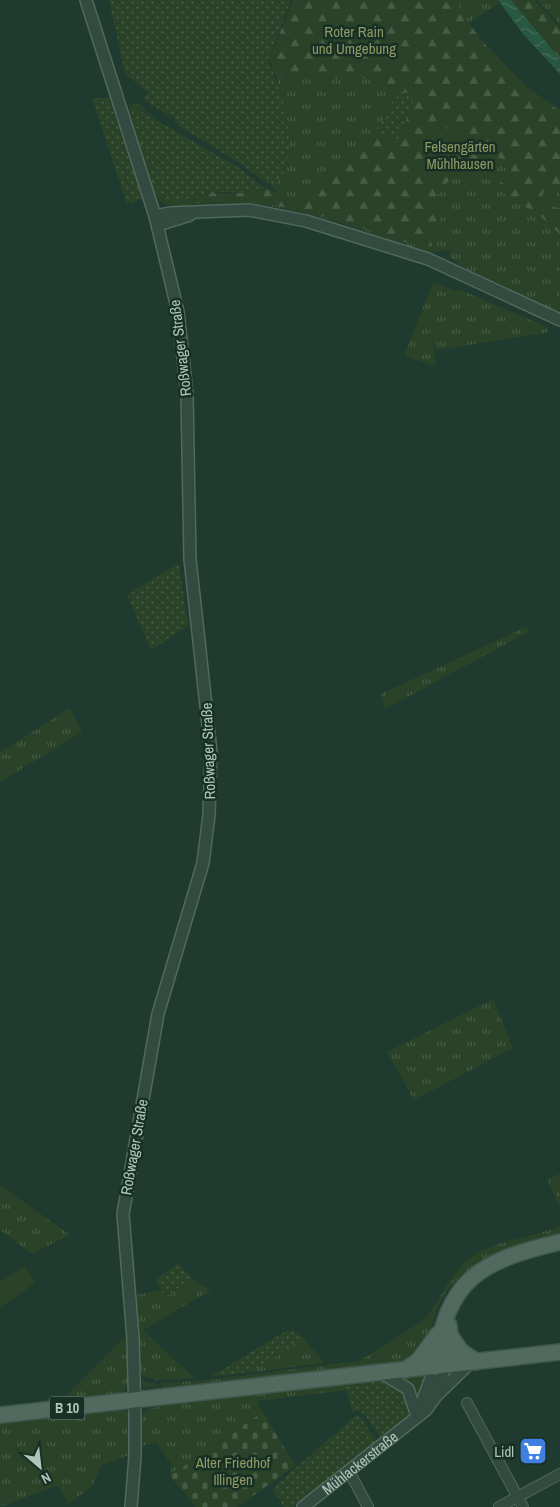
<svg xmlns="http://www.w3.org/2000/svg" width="560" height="1507" font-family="'Archivo Narrow',sans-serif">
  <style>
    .grass { fill: url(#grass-tufts) }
    .forest { fill: url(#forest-firs) }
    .cemetery { fill: url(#cemetery-stones) }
    .garden { fill: url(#garden-dots) }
    .pitch { fill: #2a4328 }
    .water { fill: url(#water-waves) }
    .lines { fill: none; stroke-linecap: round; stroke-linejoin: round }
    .minor-casing { stroke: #50685e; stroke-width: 12 }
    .tertiary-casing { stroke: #50685e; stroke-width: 14 }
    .primary-casing { stroke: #3f574c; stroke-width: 18 }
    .minor { stroke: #334a40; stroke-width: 10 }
    .tertiary { stroke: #334a40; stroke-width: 11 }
    .primary { stroke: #506a5f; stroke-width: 15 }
    .labels { text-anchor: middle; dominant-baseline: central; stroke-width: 5; stroke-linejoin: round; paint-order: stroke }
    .shield { fill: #182f25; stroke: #80998f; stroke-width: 1 }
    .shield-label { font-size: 14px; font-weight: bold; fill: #adc7bc }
    .park-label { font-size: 15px; fill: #8e9963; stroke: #182f25 }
    .street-label { font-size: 15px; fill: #adc7bc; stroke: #182f25 }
    .poi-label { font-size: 15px; fill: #adc7bc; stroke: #182f25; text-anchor: end }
  </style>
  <defs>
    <pattern id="grass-tufts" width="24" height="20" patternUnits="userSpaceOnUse" patternTransform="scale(1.25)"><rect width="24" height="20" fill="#2a4328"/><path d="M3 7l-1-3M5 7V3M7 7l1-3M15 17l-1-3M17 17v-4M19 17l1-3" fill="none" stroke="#465d45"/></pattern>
    <pattern id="forest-firs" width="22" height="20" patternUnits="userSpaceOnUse" patternTransform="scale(1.25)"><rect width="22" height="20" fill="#2a4328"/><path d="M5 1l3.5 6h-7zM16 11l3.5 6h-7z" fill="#465d45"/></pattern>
    <pattern id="cemetery-stones" width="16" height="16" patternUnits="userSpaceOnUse" patternTransform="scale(1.25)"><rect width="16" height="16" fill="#2a4328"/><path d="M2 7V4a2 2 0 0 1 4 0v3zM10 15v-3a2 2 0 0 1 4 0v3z" fill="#465d45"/></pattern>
    <pattern id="garden-dots" width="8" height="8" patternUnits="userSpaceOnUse" patternTransform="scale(1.25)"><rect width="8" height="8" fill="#2a4328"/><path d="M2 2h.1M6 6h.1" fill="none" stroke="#465d45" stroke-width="1.8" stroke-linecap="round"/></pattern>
    <pattern id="water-waves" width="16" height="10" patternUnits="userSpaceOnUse" patternTransform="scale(1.25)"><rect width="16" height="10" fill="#295842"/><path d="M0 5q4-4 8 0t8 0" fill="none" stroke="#456e5b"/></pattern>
  </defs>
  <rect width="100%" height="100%" fill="#1f3a2e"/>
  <!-- grass -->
  <path class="grass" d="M 319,0 L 498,0 L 500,3 L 466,24 L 530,90 L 560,109 L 560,315 L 469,271 L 450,258 L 450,251 L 448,250 L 429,253 C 374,235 304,206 246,204 C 227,203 172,212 160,201 C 149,191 134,133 129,116 L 128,110 L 133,104 L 139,104 L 154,118 L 138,108 L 132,110 L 153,179 L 163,198 L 181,201 L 189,200 L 194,204 L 240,201 L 296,208 L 270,185 C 302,177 283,100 277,78 L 283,77 Z
    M 537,0 L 560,0 L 560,25 Z
    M 433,282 L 455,291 L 461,290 L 549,328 L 546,333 L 436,350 L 427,324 L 435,351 L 436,366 L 404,356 Z
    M 526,627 L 528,632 L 385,709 L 381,694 Z
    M 70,708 L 82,732 L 0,782 L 0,752 Z
    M 493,999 L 513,1048 L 414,1100 L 387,1052 Z
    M 560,1174 L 560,1208 L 547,1179 Z
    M 0,1185 L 70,1235 L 32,1254 L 0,1230 Z
    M 560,1226 L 560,1235 C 515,1246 466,1257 441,1300 C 432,1316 432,1336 423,1352 L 403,1363 L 202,1387 L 165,1388 L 161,1386 L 161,1383 L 200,1381 L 359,1361 L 421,1322 C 439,1306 445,1281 464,1263 C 490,1239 529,1240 560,1226 Z
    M 194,1281 L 211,1290 L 143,1330 L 194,1378 L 157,1380 L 137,1374 L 132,1296 L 161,1290 L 165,1297 Z
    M 128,1334 L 129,1375 L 124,1392 L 119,1396 L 60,1402 Z
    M 304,1338 L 324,1363 L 252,1372 Z
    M 427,1376 L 418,1401 L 403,1379 Z
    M 137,1380 L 157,1384 L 158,1386 L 145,1388 Z
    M 345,1384 L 347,1390 L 257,1401 L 263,1412 L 170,1476 L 172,1466 L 157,1443 L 141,1446 L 139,1424 L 140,1418 L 148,1409 L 189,1400 Z
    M 121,1408 L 130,1415 L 129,1455 L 102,1465 L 91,1488 L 68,1504 L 59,1487 L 56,1486 L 0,1507 L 0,1421 Z"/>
  <!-- forest -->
  <path class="forest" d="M 293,0 L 455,0 C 478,43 518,84 560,111 L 560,189 L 547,184 L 540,201 L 560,209 L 560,234 L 537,213 L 505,195 L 499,184 L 501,182 L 506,185 L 512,173 L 508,164 L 498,157 L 486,173 L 465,162 L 474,140 L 466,133 L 463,136 L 458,132 L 455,136 L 443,125 L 437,130 L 450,141 L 432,161 L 441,168 L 449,180 L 431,203 L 442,216 L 431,238 L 432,250 C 354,227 277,192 193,204 L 189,200 L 212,193 L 247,193 L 266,189 L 289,197 L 308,199 L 361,152 L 376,131 L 398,141 L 416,94 L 398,92 L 371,77 L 355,80 L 310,76 L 277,78 L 269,60 Z
    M 511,0 L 534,0 L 560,28 L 560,59 Z"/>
  <!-- cemetery -->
  <path class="cemetery" d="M 263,1412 L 295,1466 L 237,1507 L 196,1507 L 170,1476 Z"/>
  <!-- garden -->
  <path class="garden" d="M 109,0 L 291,0 L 268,61 C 283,91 302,155 276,184 L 268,184 L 241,164 L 179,126 L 173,118 L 142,99 L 148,92 L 125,74 Z
    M 398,92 L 416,94 L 398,141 L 376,131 Z
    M 92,98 L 109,98 L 143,199 L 127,204 Z
    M 134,107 L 239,168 L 266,189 C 248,196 230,190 212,193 C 195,196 180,207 163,198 L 153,179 L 132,115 L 132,111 Z
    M 179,563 L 188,626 L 151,650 L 127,595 Z
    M 178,1263 L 194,1281 L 165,1297 L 156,1280 Z
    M 287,1330 L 294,1332 L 304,1338 L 252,1372 L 210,1377 Z
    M 382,1381 L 392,1382 L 402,1388 L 410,1412 L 399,1427 L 381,1439 L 365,1415 L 359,1411 L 352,1412 L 345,1384 Z
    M 356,1415 L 361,1418 L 378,1443 L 293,1507 L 284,1507 L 272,1489 Z"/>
  <!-- pitch -->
  <path class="pitch" d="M 25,1266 L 35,1283 L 0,1308 L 0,1282 Z"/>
  <!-- water -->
  <path class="water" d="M 498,0 L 511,0 L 560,59 L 560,74 L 523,34 Z"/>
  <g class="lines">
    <defs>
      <path id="minor" d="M 467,1403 L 523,1507
        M 349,1471 L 368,1507
        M 499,1507 L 560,1474"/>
      <g id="tertiary">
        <path d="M 86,0 L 155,216 L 178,312 L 187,394 L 190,559 L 211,752 L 209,815 L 203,863 L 158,1014 L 123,1214 L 133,1338 L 135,1420 L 135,1456 L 131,1507"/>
        <path d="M 155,216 L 170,213 L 249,210 L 306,221 L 428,259 L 560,320"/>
        <path d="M 158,225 L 190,215"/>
        <path d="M 382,1373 L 408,1389 L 417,1416"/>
        <path d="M 437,1395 L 471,1362"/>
        <path d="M 417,1416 L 435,1367"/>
        <path id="s1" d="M 303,1507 L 426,1410 L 436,1396 L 445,1365"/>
      </g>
      <path id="primary" d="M 450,1335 L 461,1351 L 477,1362
        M 445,1365 L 450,1335 L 449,1325
        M 435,1367 C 446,1279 479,1261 560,1242
        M 405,1370 L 418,1361 L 438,1334
        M 0,1415 L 560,1352"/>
    </defs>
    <!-- minor casing -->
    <use href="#minor" class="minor-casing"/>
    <!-- tertiary casing -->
    <use href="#tertiary" class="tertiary-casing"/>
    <!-- primary casing -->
    <use href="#primary" class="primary-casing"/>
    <!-- minor -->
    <use href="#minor" class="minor"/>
    <!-- tertiary -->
    <use href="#tertiary" class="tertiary"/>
    <!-- primary -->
    <use href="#primary" class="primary"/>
  </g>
  <!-- icons -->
  <defs>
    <symbol id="supermarket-square" viewBox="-11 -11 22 22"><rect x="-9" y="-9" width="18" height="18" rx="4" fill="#3f7fe0" stroke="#182f25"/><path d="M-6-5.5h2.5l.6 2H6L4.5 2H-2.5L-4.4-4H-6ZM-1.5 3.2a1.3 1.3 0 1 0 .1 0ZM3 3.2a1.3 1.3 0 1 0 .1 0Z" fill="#fff"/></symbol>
  </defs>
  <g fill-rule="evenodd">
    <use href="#supermarket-square" x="517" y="1435" width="32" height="32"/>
  </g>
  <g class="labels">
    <!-- shield labels -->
    <rect class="shield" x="49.5" y="1396.5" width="35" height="23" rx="4"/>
    <g class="shield-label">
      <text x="67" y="1408">B 10</text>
    </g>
    <!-- park labels -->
    <g class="park-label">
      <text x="354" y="31">Roter Rain<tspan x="354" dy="17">und Umgebung</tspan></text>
      <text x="460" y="146">Felsengärten<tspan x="460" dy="17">Mühlhausen</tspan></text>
      <text x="233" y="1462">Alter Friedhof<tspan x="233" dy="17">Illingen</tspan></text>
    </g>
    <!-- street labels -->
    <g class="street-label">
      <text transform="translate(180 348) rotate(-97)">Roßwager Straße</text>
      <text transform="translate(208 751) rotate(-92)">Roßwager Straße</text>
      <text transform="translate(134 1147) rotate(-80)">Roßwager Straße</text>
      <text stroke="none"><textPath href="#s1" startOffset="72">Mühlackerstraße</textPath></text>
    </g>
    <!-- poi labels -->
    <g class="poi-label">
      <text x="514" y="1451">Lidl</text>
    </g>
  </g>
  <!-- north arrow -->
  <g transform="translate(40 1467) rotate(152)" stroke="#182f25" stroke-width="4" paint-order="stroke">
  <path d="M0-4L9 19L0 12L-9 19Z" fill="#adc7bc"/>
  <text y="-8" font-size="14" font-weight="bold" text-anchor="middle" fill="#adc7bc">N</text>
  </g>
</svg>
